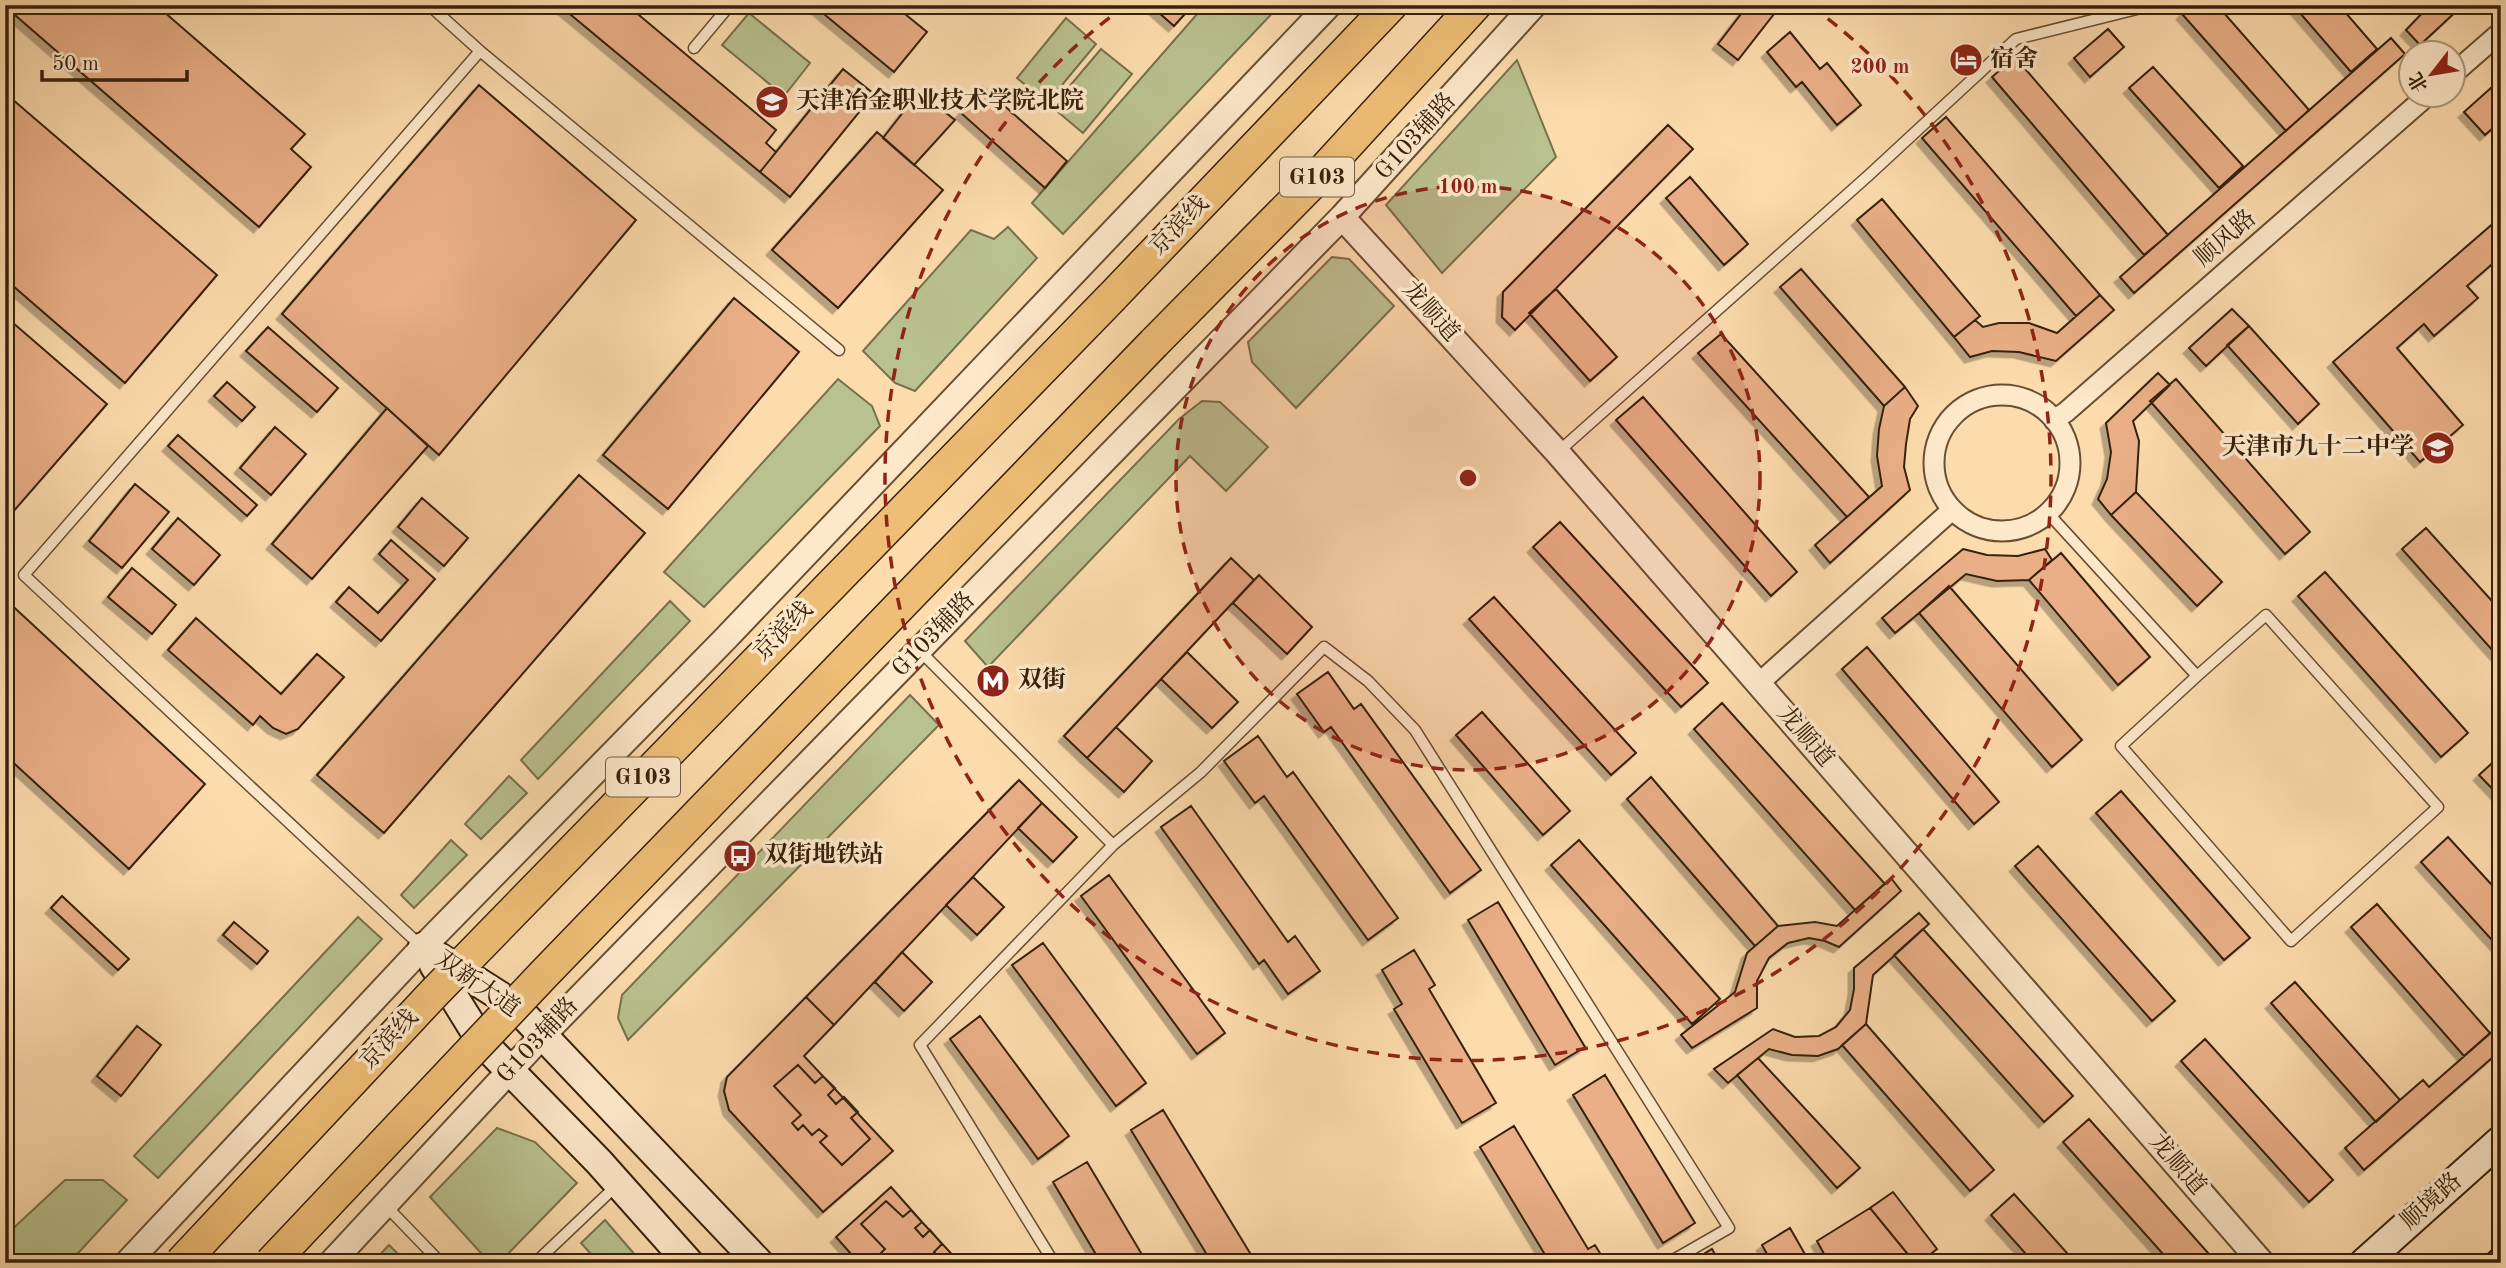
<svg xmlns="http://www.w3.org/2000/svg" width="2506" height="1268" font-family="'Old Standard TT','Noto Serif SC',serif">
  <style>
    .green { fill: #b9c18e; stroke: #78704c; stroke-width: 2 }
    .building { fill: #eaaf87; stroke: #36200a; stroke-width: 2; filter: url(#shadow) }
    .lines { fill: none; stroke-linecap: round; stroke-linejoin: round }
    .service-casing { stroke: #684f33; stroke-width: 13 }
    .minor-casing { stroke: #684f33; stroke-width: 23 }
    .tertiary-casing { stroke: #684f33; stroke-width: 28 }
    .secondary-casing { stroke: #36200a; stroke-width: 32 }
    .trunk-casing { stroke: #36200a; stroke-width: 35 }
    .service { stroke: #fde8ca; stroke-width: 10 }
    .minor { stroke: #fde8ca; stroke-width: 19 }
    .tertiary { stroke: #fde8ca; stroke-width: 24 }
    .secondary { stroke: #fde8ca; stroke-width: 28 }
    .trunk { stroke: #eebe76; stroke-width: 32 }
    .trunk-bridge-casing { stroke: #36200a; stroke-width: 35; stroke-linecap: butt }
    .trunk-bridge { stroke: #eebe76; stroke-width: 32 }
    .ring { fill: none; stroke: #8f2418; stroke-width: 3.5; stroke-dasharray: 12 9 }
    .labels { text-anchor: middle; dominant-baseline: central; stroke-width: 7; stroke-linejoin: round; paint-order: stroke }
    .shield { fill: #fde8ca; stroke: #725c44; stroke-width: 2 }
    .shield-label { font-size: 23px; font-weight: bold; fill: #36200a }
    .poi-label { font-size: 24px; font-weight: bold; fill: #36200a; stroke: #fde8ca; text-anchor: start }
    .street-label { font-size: 24px; fill: #36200a; stroke: #fde8ca }
    .centre { fill: #8f2418; stroke: #fde8ca; stroke-width: 3.5 }
    .ring-label { font-size: 21px; text-anchor: middle; font-weight: bold; fill: #8f2418; stroke: #fde8ca; stroke-width: 7; stroke-linejoin: round; paint-order: stroke }
  </style>
  <defs>
    <filter id="shadow"><feDropShadow dx="-5.5" dy="5.5" stdDeviation="0" flood-color="#0004"/></filter>
  </defs>
  <rect width="100%" height="100%" fill="#fcdbad"/>
  <filter id="stains"><feTurbulence type="fractalNoise" baseFrequency=".00286" numOctaves="4"/><feColorMatrix values="0 0 0 0 .2 0 0 0 0 .09 0 0 0 0 .02 0 0 0 .5 -.17"/></filter>
  <radialGradient id="worn" r=".72"><stop offset=".6" stop-color="#630" stop-opacity="0"/><stop offset="1" stop-color="#630" stop-opacity=".3"/></radialGradient>
  <!-- green -->
  <path class="green" d="M 1205,5 L 1280,5 L 1063,234 L 1032,203 Z
    M 749,13 L 810,63 L 784,96 L 722,45 Z
    M 1066,18 L 1096,44 L 1047,103 L 1017,78 Z
    M 1101,49 L 1132,74 L 1083,133 L 1052,107 Z
    M 1517,60 L 1556,157 L 1442,273 L 1386,205 Z
    M 1008,227 L 1037,258 L 915,391 L 895,383 L 863,351 L 971,230 L 994,239 Z
    M 1332,257 L 1349,259 L 1394,306 L 1296,408 L 1252,362 L 1248,342 Z
    M 838,379 L 872,406 L 880,426 L 704,607 L 664,572 Z
    M 1202,401 L 1220,402 L 1268,447 L 1226,491 L 1190,456 L 988,667 L 965,641 L 1179,419 Z
    M 670,601 L 690,621 L 538,779 L 521,760 Z
    M 910,695 L 939,725 L 628,1040 L 618,1018 L 622,995 Z
    M 509,776 L 527,793 L 481,839 L 465,824 Z
    M 451,840 L 467,855 L 414,908 L 401,895 Z
    M 358,917 L 382,939 L 158,1178 L 134,1156 Z
    M 497,1128 L 535,1142 L 577,1183 L 499,1263 L 490,1263 L 430,1197 Z
    M 65,1180 L 103,1180 L 127,1200 L 69,1263 L 5,1263 L 5,1236 Z
    M 605,1220 L 642,1263 L 599,1263 L 581,1243 Z
    M 389,1245 L 407,1263 L 372,1263 Z"/>
  <!-- building -->
  <path class="building" d="M 23,5 L 156,5 L 305,134 L 291,149 L 311,167 L 259,227 L 15,15 Z
    M 559,5 L 627,5 L 776,130 L 766,143 L 776,152 L 760,172 Z
    M 813,5 L 894,5 L 927,32 L 894,72 Z
    M 1150,5 L 1173,5 L 1184,15 L 1174,26 Z
    M 1748,5 L 1781,5 L 1738,60 L 1718,44 Z
    M 2191,5 L 2217,5 L 2309,110 L 2286,131 L 2182,14 Z
    M 2293,5 L 2339,5 L 2377,49 L 2351,72 Z
    M 2430,5 L 2463,5 L 2420,45 L 2406,30 Z
    M 2108,29 L 2124,47 L 2090,77 L 2074,58 Z
    M 1790,32 L 1820,69 L 1827,63 L 1861,105 L 1837,125 L 1802,82 L 1796,87 L 1767,52 Z
    M 2391,38 L 2405,54 L 2134,293 L 2120,277 Z
    M 2015,57 L 2168,235 L 2144,255 L 1992,77 Z
    M 2153,67 L 2243,166 L 2219,188 L 2129,88 Z
    M 843,69 L 874,94 L 790,197 L 760,172 Z
    M 2501,79 L 2501,121 L 2485,135 L 2464,112 Z
    M 479,85 L 636,220 L 439,455 L 282,314 Z
    M 983,87 L 1067,161 L 1045,188 L 961,113 Z
    M 919,92 L 955,120 L 914,165 L 883,138 Z
    M 5,93 L 217,275 L 125,383 L 5,279 Z
    M 1946,117 L 2100,295 L 2076,316 L 1922,138 Z
    M 1668,125 L 1693,149 L 1515,330 L 1502,317 L 1503,292 Z
    M 877,132 L 943,190 L 838,308 L 772,250 Z
    M 1690,177 L 1748,244 L 1724,265 L 1666,198 Z
    M 1882,199 L 1980,316 L 1954,337 L 1857,220 Z
    M 2496,221 L 2501,227 L 2501,263 L 2498,259 L 2467,286 L 2478,298 L 2434,336 L 2424,324 L 2397,348 L 2463,425 L 2420,462 L 2333,362 Z
    M 1801,269 L 1905,387 L 1884,406 L 1780,287 Z
    M 1556,289 L 1617,357 L 1590,381 L 1529,313 Z
    M 2100,295 L 2114,310 L 2056,361 L 2019,352 L 1992,351 L 1970,357 L 1954,337 L 1975,320 L 1983,327 L 1999,323 L 2029,323 L 2057,333 Z
    M 734,298 L 799,352 L 668,509 L 603,455 Z
    M 2232,309 L 2249,326 L 2206,366 L 2189,348 Z
    M 5,316 L 107,404 L 12,513 L 5,506 Z
    M 2249,326 L 2319,404 L 2298,424 L 2227,345 Z
    M 268,327 L 338,388 L 317,412 L 246,351 Z
    M 1721,334 L 1869,497 L 1847,517 L 1698,353 Z
    M 2158,373 L 2170,385 L 2133,421 L 2139,441 L 2136,492 L 2111,515 L 2098,499 L 2107,479 L 2111,452 L 2106,423 Z
    M 2176,379 L 2310,532 L 2285,554 L 2150,401 Z
    M 227,382 L 255,407 L 242,421 L 214,396 Z
    M 1905,387 L 1918,406 L 1910,419 L 1906,444 L 1904,467 L 1910,490 L 1830,563 L 1815,545 L 1882,486 L 1877,456 L 1879,429 L 1884,406 Z
    M 1643,397 L 1797,572 L 1771,596 L 1616,420 Z
    M 387,408 L 428,446 L 312,579 L 272,544 Z
    M 275,427 L 306,454 L 271,495 L 240,468 Z
    M 178,435 L 257,505 L 247,516 L 168,446 Z
    M 579,475 L 645,533 L 384,833 L 317,775 Z
    M 135,484 L 169,512 L 122,568 L 89,541 Z
    M 2136,492 L 2222,582 L 2197,606 L 2111,515 Z
    M 422,498 L 468,538 L 444,566 L 398,527 Z
    M 178,518 L 220,555 L 194,585 L 152,549 Z
    M 1560,522 L 1708,683 L 1681,707 L 1533,547 Z
    M 2426,528 L 2501,611 L 2501,660 L 2402,549 Z
    M 391,540 L 435,579 L 381,641 L 336,602 L 349,587 L 378,613 L 408,580 L 379,554 Z
    M 1963,549 L 1987,555 L 2018,556 L 2045,549 L 2052,560 L 2029,580 L 1997,581 L 1966,574 L 1895,633 L 1882,618 Z
    M 2061,553 L 2150,657 L 2118,685 L 2029,580 Z
    M 1231,558 L 1254,580 L 1087,758 L 1064,736 Z
    M 132,568 L 176,605 L 152,634 L 108,597 Z
    M 2325,572 L 2468,733 L 2441,757 L 2298,596 Z
    M 1259,575 L 1312,627 L 1287,654 L 1233,603 Z
    M 1949,586 L 2082,740 L 2052,767 L 1919,613 Z
    M 1494,597 L 1636,753 L 1611,775 L 1469,619 Z
    M 5,599 L 205,784 L 129,869 L 5,755 Z
    M 196,618 L 281,694 L 317,654 L 344,677 L 298,729 L 286,734 L 273,728 L 260,716 L 253,725 L 168,650 Z
    M 1867,647 L 1999,802 L 1974,824 L 1842,669 Z
    M 1187,652 L 1238,702 L 1212,728 L 1161,679 Z
    M 1328,672 L 1354,709 L 1361,704 L 1481,870 L 1450,893 L 1331,727 L 1324,732 L 1297,694 Z
    M 1722,703 L 1885,884 L 1855,910 L 1694,729 Z
    M 1482,712 L 1570,811 L 1543,835 L 1456,735 Z
    M 1116,727 L 1152,761 L 1124,792 L 1087,758 Z
    M 1258,736 L 1287,777 L 1293,772 L 1398,918 L 1368,940 L 1264,796 L 1255,803 L 1224,761 Z
    M 2501,755 L 2501,798 L 2479,775 Z
    M 1651,777 L 1778,926 L 1755,946 L 1627,799 Z
    M 1019,780 L 1042,803 L 834,1025 L 806,997 Z
    M 2121,791 L 2250,938 L 2224,960 L 2096,813 Z
    M 1042,803 L 1077,837 L 1053,862 L 1018,828 Z
    M 1191,806 L 1288,942 L 1295,936 L 1320,971 L 1288,994 L 1264,960 L 1259,964 L 1161,827 Z
    M 2448,837 L 2501,895 L 2501,950 L 2421,862 Z
    M 1579,840 L 1720,999 L 1692,1024 L 1551,865 Z
    M 2038,846 L 2175,1001 L 2152,1021 L 2015,866 Z
    M 1109,875 L 1225,1033 L 1197,1054 L 1081,896 Z
    M 973,877 L 1004,907 L 977,935 L 946,905 Z
    M 1891,878 L 1901,891 L 1839,947 L 1825,941 L 1809,938 L 1788,943 L 1769,958 L 1757,981 L 1757,1008 L 1692,1048 L 1681,1035 L 1735,992 L 1747,953 L 1778,926 L 1815,922 L 1837,926 Z
    M 62,896 L 129,959 L 118,970 L 51,908 Z
    M 1498,902 L 1585,1047 L 1555,1065 L 1468,920 Z
    M 2377,904 L 2490,1033 L 2464,1056 L 2351,927 Z
    M 1919,913 L 1929,924 L 1873,975 L 1866,1024 L 1838,1049 L 1818,1056 L 1792,1055 L 1769,1049 L 1728,1083 L 1714,1069 L 1773,1029 L 1795,1037 L 1819,1036 L 1836,1027 L 1850,1010 L 1854,989 L 1854,968 Z
    M 234,922 L 268,951 L 257,964 L 223,935 Z
    M 1923,929 L 2073,1096 L 2044,1122 L 1894,955 Z
    M 1043,943 L 1146,1083 L 1116,1106 L 1012,965 Z
    M 1414,950 L 1435,985 L 1429,989 L 1496,1103 L 1462,1123 L 1394,1009 L 1402,1004 L 1382,970 Z
    M 902,952 L 932,982 L 904,1011 L 875,982 Z
    M 2295,982 L 2400,1100 L 2376,1122 L 2271,1003 Z
    M 806,997 L 834,1025 L 804,1056 L 893,1151 L 823,1212 L 729,1110 L 724,1091 L 727,1077 Z
    M 980,1016 L 1069,1136 L 1038,1159 L 950,1039 Z
    M 1866,1024 L 1994,1170 L 1970,1191 L 1842,1045 Z
    M 2501,1024 L 2501,1050 L 2364,1170 L 2345,1148 L 2423,1080 L 2429,1087 Z
    M 137,1026 L 161,1045 L 121,1096 L 97,1076 Z
    M 2205,1039 L 2333,1180 L 2309,1202 L 2181,1061 Z
    M 1758,1058 L 1860,1168 L 1837,1188 L 1737,1075 Z
    M 798,1065 L 815,1083 L 823,1076 L 835,1088 L 828,1095 L 836,1104 L 844,1097 L 858,1112 L 851,1118 L 870,1139 L 842,1165 L 820,1142 L 827,1136 L 819,1129 L 812,1135 L 803,1125 L 798,1130 L 792,1123 L 801,1115 L 774,1086 Z
    M 1605,1075 L 1695,1223 L 1663,1243 L 1573,1095 Z
    M 1163,1110 L 1253,1258 L 1246,1263 L 1212,1263 L 1131,1130 Z
    M 2089,1119 L 2217,1263 L 2171,1263 L 2063,1142 Z
    M 1514,1126 L 1588,1249 L 1595,1245 L 1606,1263 L 1550,1263 L 1480,1147 Z
    M 1087,1162 L 1147,1263 L 1101,1263 L 1053,1182 Z
    M 891,1187 L 922,1222 L 960,1263 L 859,1263 L 836,1237 Z
    M 1893,1192 L 1937,1249 L 1919,1263 L 1915,1263 L 1870,1208 Z
    M 2014,1194 L 2076,1263 L 2034,1263 L 1991,1215 Z
    M 886,1201 L 903,1217 L 911,1210 L 922,1222 L 915,1228 L 923,1237 L 930,1230 L 942,1244 L 934,1252 L 944,1263 L 912,1263 L 906,1257 L 900,1263 L 892,1263 L 889,1259 L 881,1263 L 876,1258 L 885,1249 L 861,1224 Z
    M 1870,1208 L 1915,1263 L 1829,1263 L 1817,1241 Z
    M 1790,1228 L 1810,1263 L 1772,1263 L 1762,1245 Z
    M 1712,1249 L 1720,1263 L 1689,1263 Z
    M 2492,1250 L 2501,1260 L 2501,1263 L 2478,1263 Z"/>
  <g class="lines">
    <defs>
      <path id="service" d="M 429,5 L 480,51
        M 694,48 L 730,5
        M 1558,452 L 1869,175 L 2016,39 L 2153,5
        M 2048,513 L 2197,676 L 2121,746 L 2291,941 L 2438,807 L 2266,615 L 2197,676
        M 919,650 L 1113,845 L 1201,772 L 1324,647 L 1368,681 L 1415,730 L 1729,1228 L 1668,1263
        M 422,947 L 24,575 L 480,51 L 839,350
        M 386,1206 L 441,1263
        M 535,1263 L 616,1186
        M 1054,1263 L 920,1045 L 1113,845"/>
      <path id="minor" d="M 2454,73 L 2501,32
        M1934 463a68 68 0 1 1 136 0a68 68 0 1 1-136 0Z
        M 2054,420 L 2066,412 L 2429,94
        M 1758,684 L 1952,510"/>
      <path id="tertiary" d="M 1342,217 L 1557,452 L 2262,1263
        M 127,1263 L 423,947 L 727,637 L 1329,5
        M 331,1263 L 542,1036 L 1342,217 L 1534,5"/>
      <path id="secondary" d="M 423,947 L 514,1005 L 759,1263
        M 434,965 L 481,1041 L 599,1162 L 689,1263
        M 2364,1263 L 2501,1140"/>
      <path id="trunk" d="M 1112,297 L 1391,5
        M 1154,343 L 1312,183 L 1475,5"/>
    </defs>
    <!-- service casing -->
    <use href="#service" class="service-casing"/>
    <!-- minor casing -->
    <use href="#minor" class="minor-casing"/>
    <!-- tertiary casing -->
    <use href="#tertiary" class="tertiary-casing"/>
    <!-- secondary casing -->
    <use href="#secondary" class="secondary-casing"/>
    <!-- trunk casing -->
    <use href="#trunk" class="trunk-casing"/>
    <!-- service -->
    <use href="#service" class="service"/>
    <!-- minor -->
    <use href="#minor" class="minor"/>
    <!-- tertiary -->
    <use href="#tertiary" class="tertiary"/>
    <!-- secondary -->
    <use href="#secondary" class="secondary"/>
    <!-- trunk -->
    <use href="#trunk" class="trunk"/>
    <defs>
      <path id="trunk-bridge" d="M 181,1263 L 434,993 L 1112,297
        M 271,1263 L 544,974 L 1154,343"/>
    </defs>
    <!-- trunk-bridge casing -->
    <use href="#trunk-bridge" class="trunk-bridge-casing"/>
    <!-- trunk-bridge -->
    <use href="#trunk-bridge" class="trunk-bridge"/>
  </g>
  <!-- distance rings -->
  <circle cx="1468" cy="478" r="292" fill="#8f2418" fill-opacity=".12"/>
  <g class="ring">
    <circle cx="1468" cy="478" r="292"/>
    <path d="M1811 6A583 583 0 1 1 1125 6"/>
  </g>
  <!-- icons -->
  <defs>
    <symbol id="hotel-disc" viewBox="-11 -11 22 22"><circle r="9.5" fill="#8f2418" stroke="#fde8ca"/><path d="M-6-4.5h1.5V1H6V5H4.5V3h-9V5H-6ZM-4 0a1.8 1.8 0 1 1 3.6 0ZM.5 0V-2.5h3Q6-2.5 6 0Z" fill="#fff"/></symbol>
    <symbol id="university-disc" viewBox="-11 -11 22 22"><circle r="9.5" fill="#8f2418" stroke="#fde8ca"/><path d="M0-5L7-2L0 1L-7-2ZM-4 1L0 2.5L4 1V4Q0 6-4 4Z" fill="#fff"/></symbol>
    <symbol id="school-disc" viewBox="-11 -11 22 22"><circle r="9.5" fill="#8f2418" stroke="#fde8ca"/><path d="M0-5L7-2L0 1L-7-2ZM-4 1L0 2.5L4 1V4Q0 6-4 4Z" fill="#fff"/></symbol>
    <symbol id="metro-disc" viewBox="-11 -11 22 22"><circle r="9.5" fill="#8f2418" stroke="#fde8ca"/><path d="M-5.5 5V-5H-3L0 0L3-5H5.5V5H3V-.5L0 4L-3-.5V5Z" fill="#fff"/></symbol>
    <symbol id="bus-disc" viewBox="-11 -11 22 22"><circle r="9.5" fill="#8f2418" stroke="#fde8ca"/><path d="M-5-6H5V4H4V6H2V4H-2V6H-4V4H-5ZM-3.5-4V0h7V-4ZM-3.5 1.2v1.5H-2V1.2ZM2 1.2v1.5H3.5V1.2Z" fill="#fff"/></symbol>
  </defs>
  <g fill-rule="evenodd">
    <use href="#hotel-disc" x="1947" y="41" width="38" height="38"/>
    <use href="#university-disc" x="753" y="83" width="38" height="38"/>
    <use href="#school-disc" x="2419" y="429" width="38" height="38"/>
    <use href="#metro-disc" x="974" y="662" width="38" height="38"/>
    <use href="#bus-disc" x="721" y="837" width="38" height="38"/>
  </g>
  <g class="labels">
    <!-- shield labels -->
    <g class="shield">
      <rect x="1280" y="157.5" width="74" height="39" rx="5"/>
      <rect x="606" y="757.5" width="74" height="39" rx="5"/>
    </g>
    <g class="shield-label">
      <text x="1317" y="177">G103</text>
      <text x="643" y="777">G103</text>
    </g>
    <!-- poi labels -->
    <g class="poi-label">
      <text x="1990" y="60">宿舍</text>
      <text x="796" y="102">天津冶金职业技术学院北院</text>
      <text x="2414" y="448" text-anchor="end">天津市九十二中学</text>
      <text x="1018" y="681">双街</text>
      <text x="764" y="856">双街地铁站</text>
    </g>
    <!-- street labels -->
    <g class="street-label">
      <text transform="translate(1416 137) rotate(-48)">G103辅路</text>
      <text transform="translate(1180 226) rotate(-46)">京滨线</text>
      <text transform="translate(2226 239) rotate(-41)">顺风路</text>
      <text transform="translate(1430 312) rotate(48)">龙顺道</text>
      <text transform="translate(784 632) rotate(-46)">京滨线</text>
      <text transform="translate(934 635) rotate(-46)">G103辅路</text>
      <text transform="translate(1805 737) rotate(49)">龙顺道</text>
      <text transform="translate(477 985) rotate(35)">双新大道</text>
      <text transform="translate(390 1040) rotate(-47)">京滨线</text>
      <text transform="translate(538 1041) rotate(-47)">G103辅路</text>
      <text transform="translate(2177 1165) rotate(49)">龙顺道</text>
      <text transform="translate(2432 1202) rotate(-42)">顺境路</text>
    </g>
  </g>
  <circle cx="1468" cy="478" r="10" class="centre"/>
  <g class="ring-label">
    <text x="1880" y="73">200 m</text>
    <text x="1468" y="193">100 m</text>
  </g>
  <!-- margin -->
  <rect width="2506" height="1268" fill="none" stroke="#fcdbad" stroke-width="28"/>
  <rect x="7" y="7" width="2492" height="1254" fill="none" stroke="#36200a" stroke-width="3.5"/>
  <rect x="14" y="14" width="2478" height="1240" fill="none" stroke="#36200a" stroke-width="2"/>
  <!-- north arrow -->
  <g transform="translate(2432 74) rotate(239)"><circle r="33" fill="#fde8ca" stroke="#ad987d" stroke-width="2"/>
  <path d="M0-5L12 26L0 18L-12 26Z" fill="#8f2418"/>
  <text y="-10" font-size="19" font-weight="bold" text-anchor="middle" fill="#36200a">北</text>
  </g>
  <!-- scale -->
  <path d="M42 70v10h145v-10" fill="none" stroke="#36200a" stroke-width="3.5"/>
  <text x="52" y="70" font-size="21" fill="#36200a" stroke="#fde8ca" stroke-width="5" paint-order="stroke">50 m</text>
  <rect width="100%" height="100%" filter="url(#stains)"/>
  <rect width="100%" height="100%" fill="url(#worn)"/>
</svg>
